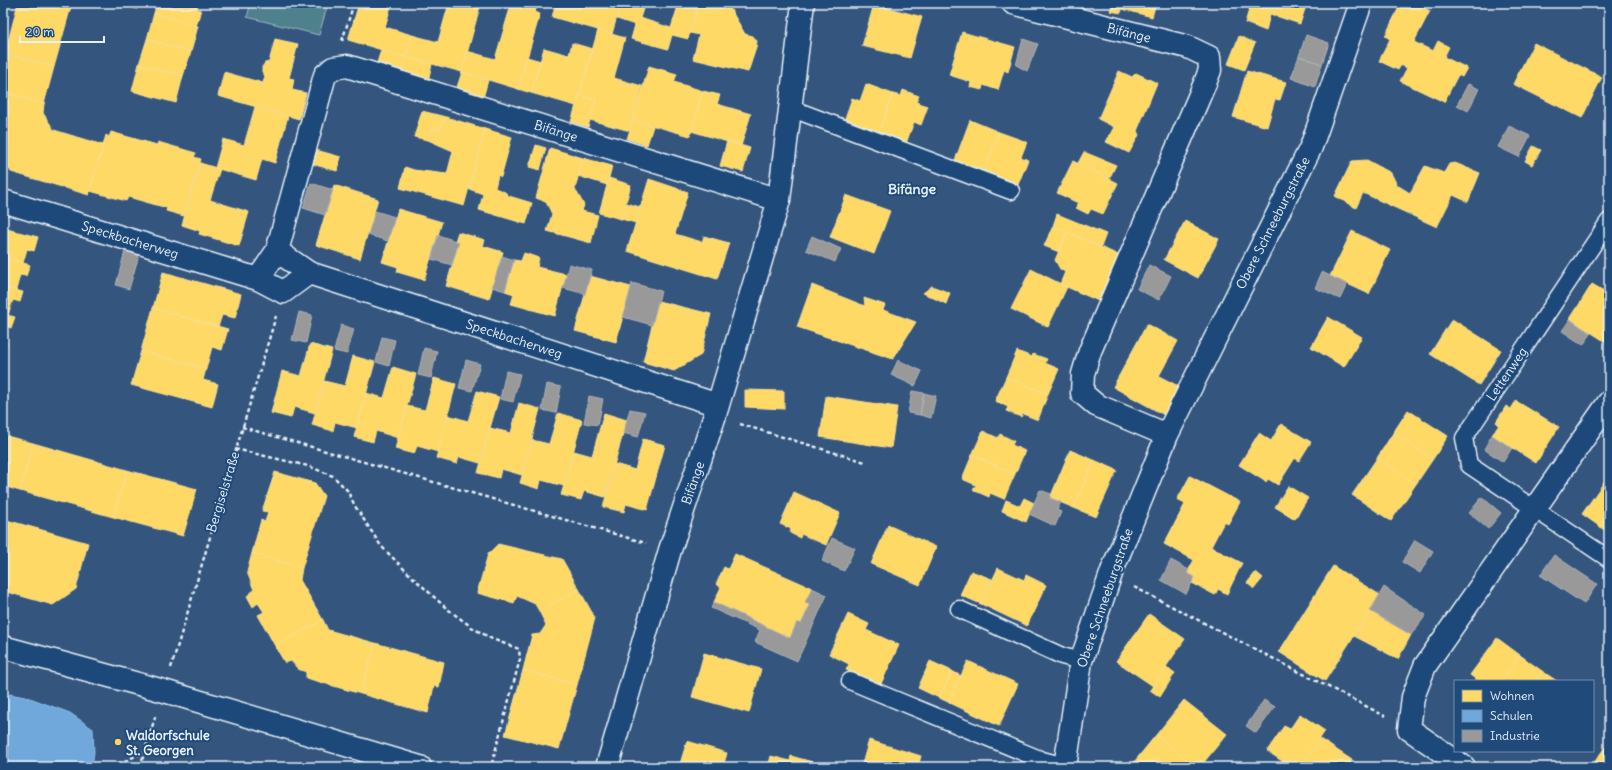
<svg xmlns="http://www.w3.org/2000/svg" width="1612" height="770" font-family="Delius,sans-serif">
  <style>
    .green { fill: #4f818c; stroke: #9cb9c2 }
    .homes { fill: #ffd966; stroke: #f8e092 }
    .schools { fill: #6fa8dc; stroke: #93bee4 }
    .industry { fill: #999; stroke: #b1b3b6 }
    .lines { fill: none; stroke-linecap: round; stroke-linejoin: round }
    .lane-casing { stroke: #e8f1f8; stroke-width: 19 }
    .street-casing { stroke: #e8f1f8; stroke-width: 25 }
    .path { stroke: #e8f1f8; stroke-width: 2.5; stroke-dasharray: 4 3; stroke-linecap: butt }
    .lane { stroke: #1f4a7a; stroke-width: 16 }
    .street { stroke: #1f4a7a; stroke-width: 22 }
    .poi-dot { fill: #ffd166; stroke: #1f4a7a; stroke-width: 1.5 }
    .labels { text-anchor: middle; dominant-baseline: central; stroke-width: 4; stroke-linejoin: round; paint-order: stroke }
    .street-label { font-size: 13px; fill: #e8f1f8; stroke: #1f4a7a }
    .poi-label { font-size: 13px; font-weight: bold; fill: #e8f1f8; stroke: #1f4a7a; text-anchor: start }
    .neighbourhood-label { font-size: 14px; font-weight: bold; fill: #e8f1f8; stroke: #1f4a7a }
  </style>
  <rect width="100%" height="100%" fill="#34557e"/>
  <filter id="ink" filterUnits="userSpaceOnUse"><feTurbulence type="fractalNoise" baseFrequency=".025" numOctaves="2"/><feDisplacementMap in="SourceGraphic" scale="8" xChannelSelector="R" yChannelSelector="G"/><feConvolveMatrix kernelMatrix="1 2 1 2 8 2 1 2 1" color-interpolation-filters="sRGB"/></filter>
  <g filter="url(#ink)">
    <!-- green -->
    <path class="green" d="M 251,3 L 328,3 L 319,35 L 247,17 Z"/>
    <!-- homes -->
    <path class="homes" d="M 18,3 L 72,3 L 54,67 L 5,53 Z
      M 116,3 L 139,3 L 137,9 Z
      M 151,3 L 198,3 L 197,9 L 201,10 L 196,26 L 154,13 L 156,6 L 151,5 Z
      M 359,3 L 392,3 L 385,27 L 412,35 L 406,57 L 348,40 Z
      M 449,3 L 481,3 L 462,72 L 406,57 L 412,35 L 438,42 Z
      M 504,3 L 538,3 L 535,12 Z
      M 556,3 L 621,3 L 612,34 L 552,17 Z
      M 621,3 L 645,3 L 640,18 L 671,28 L 679,3 L 699,3 L 688,39 L 672,35 L 668,49 L 631,39 L 635,25 L 617,19 Z
      M 699,3 L 727,3 L 745,34 L 753,36 L 757,41 L 756,48 L 748,72 L 693,59 L 699,35 L 690,33 Z
      M 1104,3 L 1156,3 L 1152,17 L 1122,9 L 1121,13 L 1110,11 L 1112,5 Z
      M 1251,3 L 1307,3 L 1300,24 L 1270,14 L 1266,31 L 1245,23 Z
      M 1401,3 L 1423,3 L 1421,6 L 1430,11 L 1414,42 L 1433,51 L 1438,41 L 1449,47 L 1444,57 L 1467,68 L 1462,77 L 1458,75 L 1444,102 L 1400,81 L 1407,68 L 1401,65 L 1398,70 L 1379,61 L 1390,39 L 1385,36 Z
      M 874,4 L 922,17 L 910,58 L 862,46 Z
      M 511,5 L 540,14 L 518,89 L 462,72 L 467,51 L 495,59 Z
      M 154,13 L 198,26 L 191,52 L 147,39 Z
      M 598,30 L 625,38 L 614,78 L 642,86 L 630,131 L 590,120 L 596,100 L 579,95 Z
      M 962,32 L 1015,47 L 1008,72 L 1004,70 L 998,90 L 983,85 L 982,90 L 970,87 L 971,82 L 949,75 Z
      M 1239,36 L 1255,43 L 1244,70 L 1228,64 Z
      M 147,39 L 191,52 L 183,76 L 139,64 Z
      M 275,39 L 298,44 L 289,78 L 294,79 L 292,90 L 306,93 L 299,119 L 218,96 L 224,72 L 263,83 L 265,76 L 262,72 L 262,67 L 265,63 L 269,62 Z
      M 572,43 L 593,49 L 576,106 L 531,93 L 544,48 L 569,55 Z
      M 1534,43 L 1602,77 L 1582,118 L 1513,84 Z
      M 381,50 L 406,57 L 401,73 L 376,66 Z
      M 3,53 L 54,67 L 44,104 L 3,92 Z
      M 406,57 L 432,64 L 428,81 L 401,73 Z
      M 527,57 L 541,61 L 531,93 L 518,89 Z
      M 139,64 L 183,76 L 176,103 L 132,91 Z
      M 649,66 L 677,74 L 674,82 L 703,91 L 690,136 L 633,120 Z
      M 1119,71 L 1132,77 L 1136,73 L 1157,83 L 1137,131 L 1139,135 L 1129,153 L 1106,142 L 1114,127 L 1098,119 Z
      M 1247,71 L 1286,82 L 1280,100 L 1275,99 L 1267,127 L 1233,117 Z
      M 462,72 L 488,80 L 483,98 L 456,90 Z
      M 866,84 L 893,94 L 877,137 L 843,124 L 852,98 L 860,101 Z
      M 903,90 L 919,96 L 916,102 L 928,106 L 921,125 L 914,122 L 905,146 L 877,137 L 893,94 L 901,96 Z
      M 703,91 L 720,95 L 717,104 L 751,114 L 741,146 L 691,131 Z
      M 3,92 L 44,104 L 43,113 L 54,130 L 103,145 L 89,195 L 11,172 L 5,162 L 3,163 Z
      M 579,95 L 596,100 L 588,127 L 571,122 Z
      M 1609,98 L 1609,114 L 1603,110 Z
      M 255,107 L 288,116 L 275,163 L 262,159 L 256,180 L 215,168 L 223,139 L 244,145 Z
      M 422,111 L 446,117 L 439,130 L 432,129 L 428,140 L 414,137 Z
      M 446,117 L 485,129 L 464,206 L 400,188 L 405,167 L 414,170 L 447,174 L 453,151 L 428,140 L 432,129 L 439,130 Z
      M 633,120 L 653,126 L 647,145 L 627,139 Z
      M 970,120 L 999,132 L 983,174 L 954,163 Z
      M 485,129 L 512,137 L 501,177 L 498,175 L 495,188 L 505,192 L 509,196 L 532,203 L 526,224 L 479,210 L 483,194 L 469,189 Z
      M 111,132 L 157,145 L 158,142 L 196,153 L 194,157 L 201,159 L 184,216 L 166,211 L 167,208 L 128,197 L 126,201 L 90,191 L 106,135 L 109,137 Z
      M 999,132 L 1027,142 L 1021,157 L 1028,160 L 1017,187 L 983,174 Z
      M 727,141 L 750,148 L 743,172 L 720,166 Z
      M 536,145 L 546,148 L 540,170 L 529,167 Z
      M 1533,146 L 1541,150 L 1532,165 L 1525,161 Z
      M 550,148 L 583,158 L 575,189 L 584,205 L 582,211 L 598,215 L 591,243 L 547,231 L 552,214 L 546,202 L 536,198 Z
      M 316,150 L 341,157 L 337,171 L 312,164 Z
      M 1084,152 L 1116,165 L 1109,179 L 1078,163 Z
      M 583,158 L 612,166 L 607,185 L 578,176 Z
      M 1367,160 L 1391,173 L 1397,185 L 1410,193 L 1425,166 L 1444,173 L 1449,164 L 1455,163 L 1480,173 L 1468,202 L 1453,195 L 1437,227 L 1363,193 L 1356,208 L 1335,196 L 1352,161 Z
      M 1073,161 L 1118,183 L 1103,214 L 1091,209 L 1088,214 L 1076,208 L 1078,203 L 1057,193 Z
      M 200,163 L 220,169 L 210,200 L 249,212 L 239,246 L 199,234 L 200,231 L 182,225 Z
      M 609,178 L 631,185 L 621,219 L 599,213 Z
      M 649,179 L 688,192 L 675,234 L 702,242 L 704,236 L 729,243 L 717,279 L 627,251 Z
      M 334,185 L 378,199 L 360,259 L 316,245 Z
      M 846,195 L 890,211 L 874,254 L 830,237 Z
      M 626,203 L 640,207 L 636,223 L 621,219 Z
      M 398,209 L 442,222 L 424,280 L 397,272 L 398,267 L 382,262 Z
      M 1057,214 L 1106,234 L 1101,247 L 1053,226 Z
      M 1185,221 L 1219,239 L 1198,278 L 1164,260 Z
      M 1053,226 L 1067,232 L 1059,252 L 1044,246 Z
      M 3,228 L 38,237 L 34,251 L 27,249 L 23,263 L 3,257 Z
      M 1352,231 L 1390,250 L 1369,294 L 1330,276 Z
      M 458,232 L 485,240 L 483,246 L 503,252 L 489,299 L 446,286 L 459,242 L 455,241 Z
      M 1067,232 L 1123,257 L 1103,303 L 1060,284 L 1065,272 L 1060,269 L 1055,260 Z
      M 524,253 L 539,258 L 537,267 L 566,274 L 555,316 L 511,304 L 514,294 L 505,291 L 514,260 L 521,261 Z
      M 3,257 L 30,265 L 26,276 L 20,275 L 16,290 L 3,287 Z
      M 1031,269 L 1067,287 L 1048,327 L 1011,309 Z
      M 163,272 L 241,294 L 235,318 L 222,315 L 218,327 L 153,308 Z
      M 590,276 L 631,287 L 616,342 L 575,331 Z
      M 1592,284 L 1609,294 L 1609,344 L 1570,319 Z
      M 812,285 L 865,306 L 864,298 L 885,305 L 883,310 L 916,322 L 893,359 L 797,327 Z
      M 932,286 L 950,293 L 946,304 L 923,293 Z
      M 3,287 L 23,292 L 20,302 L 13,300 L 8,315 L 3,314 Z
      M 658,301 L 711,314 L 701,355 L 674,371 L 643,362 Z
      M 153,308 L 228,329 L 222,350 L 212,347 L 206,369 L 141,351 Z
      M 3,314 L 15,317 L 11,328 L 5,326 L 3,334 Z
      M 1328,317 L 1362,337 L 1344,367 L 1311,347 Z
      M 1452,319 L 1501,350 L 1479,385 L 1430,354 Z
      M 1147,324 L 1178,341 L 1159,376 L 1182,388 L 1166,416 L 1113,387 Z
      M 3,342 L 7,343 L 4,352 L 3,351 Z
      M 310,344 L 332,350 L 315,413 L 294,407 L 291,418 L 271,413 L 282,371 L 301,376 Z
      M 141,351 L 206,369 L 203,380 L 218,384 L 212,407 L 131,385 Z
      M 1017,351 L 1032,357 L 1033,354 L 1047,359 L 1045,363 L 1059,369 L 1048,394 L 1006,377 Z
      M 353,356 L 375,362 L 357,428 L 335,422 L 333,431 L 312,425 L 324,381 L 345,386 Z
      M 393,367 L 416,374 L 398,438 L 376,431 L 373,442 L 354,437 L 366,393 L 384,398 Z
      M 1006,377 L 1048,394 L 1038,420 L 1023,414 L 1021,417 L 1006,411 L 1008,407 L 995,401 Z
      M 434,378 L 456,384 L 438,452 L 417,446 L 414,454 L 395,449 L 407,406 L 425,410 Z
      M 745,390 L 784,391 L 784,409 L 745,407 Z
      M 477,391 L 499,397 L 480,463 L 459,457 L 457,464 L 436,458 L 448,415 L 468,421 Z
      M 826,396 L 897,407 L 891,448 L 820,437 Z
      M 1516,401 L 1559,427 L 1536,463 L 1492,435 L 1499,425 L 1496,422 L 1506,406 L 1511,409 Z
      M 519,403 L 540,409 L 522,475 L 501,469 L 499,478 L 478,473 L 490,428 L 511,433 Z
      M 1408,410 L 1448,436 L 1433,459 L 1393,433 Z
      M 558,413 L 582,420 L 564,486 L 541,480 L 539,489 L 520,483 L 532,440 L 549,444 Z
      M 604,413 L 627,420 L 605,497 L 584,491 L 581,500 L 561,495 L 574,451 L 592,456 Z
      M 1281,424 L 1311,442 L 1299,461 L 1295,458 L 1278,485 L 1268,479 L 1266,482 L 1239,465 L 1259,433 L 1271,441 Z
      M 983,431 L 998,438 L 1000,434 L 1014,441 L 1012,445 L 1025,451 L 1015,474 L 972,455 Z
      M 1393,433 L 1433,459 L 1416,484 L 1377,458 Z
      M 3,435 L 33,443 L 20,491 L 3,486 Z
      M 643,439 L 665,445 L 647,510 L 626,504 L 624,512 L 603,507 L 615,464 L 635,470 Z
      M 33,443 L 127,470 L 113,517 L 20,491 Z
      M 1070,450 L 1094,460 L 1074,508 L 1050,498 Z
      M 972,455 L 1015,474 L 1004,499 L 990,493 L 989,497 L 973,490 L 976,485 L 962,479 Z
      M 1377,458 L 1416,484 L 1391,521 L 1352,495 Z
      M 1094,460 L 1117,470 L 1096,517 L 1074,508 Z
      M 127,470 L 197,489 L 183,536 L 113,517 Z
      M 275,472 L 315,483 L 324,496 L 302,568 L 252,553 L 261,520 L 265,522 L 268,512 L 262,511 Z
      M 1190,476 L 1240,502 L 1228,524 L 1224,522 L 1211,547 L 1242,563 L 1227,594 L 1218,589 L 1215,595 L 1192,583 L 1195,577 L 1187,573 L 1194,560 L 1164,544 L 1185,504 L 1177,500 Z
      M 1604,482 L 1609,485 L 1609,528 L 1606,531 L 1582,514 Z
      M 1288,486 L 1308,498 L 1295,519 L 1275,507 Z
      M 794,492 L 840,513 L 826,545 L 801,534 L 800,538 L 790,533 L 791,529 L 780,524 Z
      M 1024,498 L 1034,503 L 1026,522 L 1002,511 L 1006,500 L 1020,506 Z
      M 3,519 L 88,543 L 76,589 L 53,605 L 3,591 Z
      M 888,525 L 936,547 L 920,585 L 871,564 Z
      M 498,544 L 562,559 L 579,589 L 539,611 L 535,604 L 517,596 L 514,603 L 477,593 L 488,554 Z
      M 252,553 L 302,568 L 300,580 L 323,620 L 275,646 L 258,615 L 264,612 L 258,603 L 253,607 L 247,596 L 254,590 L 247,572 Z
      M 735,554 L 812,588 L 805,602 L 810,605 L 801,624 L 797,622 L 790,638 L 714,602 L 721,587 L 716,584 L 724,567 L 728,569 Z
      M 1333,566 L 1380,595 L 1325,681 L 1279,652 Z
      M 998,568 L 1024,580 L 1026,575 L 1046,585 L 1027,626 L 981,604 Z
      M 971,571 L 992,579 L 981,604 L 960,595 Z
      M 1256,572 L 1263,578 L 1254,589 L 1247,583 Z
      M 579,589 L 595,618 L 577,685 L 523,670 L 532,635 L 540,634 L 546,625 L 539,611 Z
      M 1370,611 L 1411,635 L 1398,659 L 1354,636 Z
      M 848,614 L 869,624 L 866,630 L 899,645 L 880,686 L 846,670 L 849,664 L 829,654 Z
      M 1149,614 L 1185,639 L 1153,686 L 1116,661 Z
      M 323,620 L 328,630 L 375,643 L 361,694 L 306,678 L 306,672 L 298,669 L 291,661 L 285,663 L 275,646 Z
      M 1497,638 L 1520,655 L 1501,681 L 1478,681 L 1470,675 Z
      M 375,643 L 444,662 L 439,687 L 434,686 L 428,713 L 361,694 Z
      M 704,653 L 761,669 L 749,713 L 692,697 Z
      M 1520,655 L 1542,671 L 1535,681 L 1501,681 Z
      M 930,661 L 952,671 L 939,698 L 918,688 Z
      M 968,661 L 1018,684 L 999,726 L 948,702 Z
      M 1166,667 L 1175,673 L 1160,697 L 1150,690 Z
      M 523,670 L 577,685 L 559,749 L 505,735 Z
      M 952,671 L 961,676 L 948,702 L 939,698 Z
      M 1542,671 L 1557,681 L 1535,681 Z
      M 1184,700 L 1227,734 L 1200,767 L 1196,767 L 1156,735 Z
      M 1300,714 L 1325,731 L 1301,767 L 1291,767 L 1267,751 L 1284,726 L 1290,729 Z
      M 1156,735 L 1196,767 L 1130,767 Z
      M 1320,739 L 1352,760 L 1348,767 L 1301,767 Z
      M 869,740 L 921,756 L 918,767 L 861,767 Z
      M 687,741 L 727,753 L 723,767 L 679,767 Z
      M 1608,743 L 1609,767 L 1591,767 Z
      M 771,756 L 790,761 L 791,756 L 830,767 L 768,767 Z"/>
    <!-- schools -->
    <path class="schools" d="M 10,694 L 30,698 L 70,713 L 93,729 L 94,752 L 92,767 L 3,767 L 3,699 Z"/>
    <!-- industry -->
    <path class="industry" d="M 1306,35 L 1329,43 L 1322,64 L 1299,56 Z
      M 1023,39 L 1038,44 L 1027,71 L 1016,65 Z
      M 1299,56 L 1322,64 L 1315,87 L 1291,78 Z
      M 1468,84 L 1479,89 L 1468,111 L 1457,105 Z
      M 1509,126 L 1530,136 L 1519,157 L 1498,147 Z
      M 311,183 L 333,190 L 325,215 L 303,208 Z
      M 375,211 L 395,217 L 388,241 L 368,235 Z
      M 438,235 L 459,242 L 452,265 L 431,259 Z
      M 812,236 L 841,249 L 835,262 L 806,250 Z
      M 125,251 L 139,255 L 129,289 L 116,285 Z
      M 502,256 L 514,260 L 505,291 L 492,287 Z
      M 569,264 L 592,270 L 585,294 L 563,288 Z
      M 1149,265 L 1171,276 L 1159,300 L 1137,289 Z
      M 1322,272 L 1347,284 L 1340,299 L 1315,288 Z
      M 632,283 L 661,291 L 652,325 L 623,317 Z
      M 299,312 L 312,315 L 306,343 L 292,340 Z
      M 1570,319 L 1591,334 L 1583,345 L 1562,331 Z
      M 341,325 L 354,329 L 347,354 L 334,351 Z
      M 382,337 L 395,340 L 389,366 L 376,362 Z
      M 424,348 L 437,351 L 431,378 L 418,375 Z
      M 466,360 L 480,364 L 472,391 L 459,388 Z
      M 898,360 L 922,371 L 915,386 L 891,375 Z
      M 506,371 L 520,374 L 513,402 L 500,399 Z
      M 547,384 L 561,387 L 556,413 L 542,410 Z
      M 912,391 L 924,393 L 920,415 L 908,413 Z
      M 924,393 L 936,396 L 931,418 L 920,415 Z
      M 589,396 L 603,399 L 598,425 L 584,423 Z
      M 630,409 L 645,412 L 638,437 L 623,433 Z
      M 1492,435 L 1512,448 L 1503,462 L 1484,449 Z
      M 1040,490 L 1051,494 L 1050,498 L 1061,502 L 1057,510 L 1061,512 L 1055,526 L 1029,514 Z
      M 1482,497 L 1501,513 L 1488,529 L 1469,513 Z
      M 832,538 L 855,548 L 844,571 L 822,561 Z
      M 1415,540 L 1433,551 L 1420,573 L 1402,562 Z
      M 1554,555 L 1597,584 L 1584,604 L 1540,575 Z
      M 1171,560 L 1189,570 L 1187,573 L 1195,577 L 1186,594 L 1161,580 Z
      M 1384,587 L 1426,615 L 1411,635 L 1370,611 Z
      M 812,588 L 827,595 L 797,661 L 755,642 L 760,630 L 711,608 L 714,602 L 790,638 L 797,622 L 801,624 L 810,605 L 805,602 Z
      M 1264,700 L 1275,707 L 1256,733 L 1246,726 Z"/>
    <g class="lines">
      <defs>
        <path id="lane" d="M 790,108 L 1011,191
          M 1609,221 L 1464,438 L 1469,465 L 1609,559
          M 959,609 L 1062,656 L 1081,661
          M 850,681 L 1042,760 L 1065,766"/>
        <path id="street" d="M 1013,3 L 1036,9 L 1038,3
          M 1036,9 L 1188,47 L 1209,57 L 1210,70 L 1205,83 L 1090,351 L 1083,374 L 1082,393 L 1096,405 L 1167,435
          M 3,201 L 258,279
          M 277,251 L 325,75 L 333,68 L 347,66 L 779,200
          M 277,251 L 309,273 L 283,292 L 258,279 Z
          M 309,273 L 718,405
          M 3,647 L 164,691 L 420,767
          M 607,767 L 670,550 L 715,415 L 779,200 L 803,3
          M 1065,767 L 1081,661 L 1112,571 L 1167,435 L 1311,147 L 1361,3
          M 1464,767 L 1409,729 L 1413,697 L 1425,666 L 1609,402"/>
      </defs>
      <!-- lane casing -->
      <use href="#lane" class="lane-casing"/>
      <!-- street casing -->
      <use href="#street" class="street-casing"/>
      <!-- path -->
      <path class="path" d="M 342,41 L 354,3
        M 740,424 L 865,462
        M 242,427 L 646,543
        M 235,449 L 308,466 L 333,476 L 347,490 L 355,506 L 381,546 L 407,572 L 446,608 L 473,628 L 492,639 L 519,649 L 520,659 L 491,767
        M 1134,587 L 1385,716
        M 171,668 L 276,316
        M 112,767 L 144,752
        M 140,767 L 156,714"/>
      <!-- lane -->
      <use href="#lane" class="lane"/>
      <!-- street -->
      <use href="#street" class="street"/>
    </g>
  </g>
  <!-- markers -->
  <circle class="poi-dot" cx="118" cy="742" r="4"/>
  <g class="labels">
    <!-- street labels -->
    <g class="street-label">
      <text transform="translate(1129 33) rotate(14)">Bifänge</text>
      <text transform="translate(556 131) rotate(17)">Bifänge</text>
      <text transform="translate(1273 223) rotate(-63)">Obere Schneeburgstraße</text>
      <text transform="translate(130 240) rotate(17)">Speckbacherweg</text>
      <text transform="translate(514 339) rotate(18)">Speckbacherweg</text>
      <text transform="translate(1507 374) rotate(-56)">Lettenweg</text>
      <text transform="translate(693 483) rotate(-71)">Bifänge</text>
      <text transform="translate(223 492) rotate(-73)">Bergiselstraße</text>
      <text transform="translate(1105 598) rotate(-71)">Obere Schneeburgstraße</text>
    </g>
    <!-- poi labels -->
    <g class="poi-label">
      <text x="126" y="735">Waldorfschule<tspan x="126" dy="15">St. Georgen</tspan></text>
    </g>
    <!-- neighbourhood labels -->
    <g class="neighbourhood-label">
      <text x="912" y="189">Bifänge</text>
    </g>
  </g>
  <!-- margin -->
  <rect width="1612" height="770" fill="none" stroke="#1f4a7a" stroke-width="16"/>
  <rect x="8" y="8" width="1596" height="754" fill="none" stroke="#e8f1f8" stroke-width="1.5" filter="url(#ink)"/>
  <!-- legend -->
  <rect x="1454" y="680" width="140" height="72" fill="#1f4a7a" stroke="#6f8dac"/>
  <rect x="1462" y="690" width="20" height="12" fill="#ffd966" stroke="#6f8dac"/>
  <text x="1490" y="700" font-size="12" fill="#e8f1f8">Wohnen</text>
  <rect x="1462" y="710" width="20" height="12" fill="#6fa8dc" stroke="#6f8dac"/>
  <text x="1490" y="720" font-size="12" fill="#e8f1f8">Schulen</text>
  <rect x="1462" y="730" width="20" height="12" fill="#999999" stroke="#6f8dac"/>
  <text x="1490" y="740" font-size="12" fill="#e8f1f8">Industrie</text>
  <!-- scale -->
  <path d="M20 36v6h84v-6" fill="none" stroke="#e8f1f8" stroke-width="2"/>
  <text x="26" y="36" font-size="12" fill="#e8f1f8" stroke="#1f4a7a" stroke-width="3" paint-order="stroke">20 m</text>
</svg>
